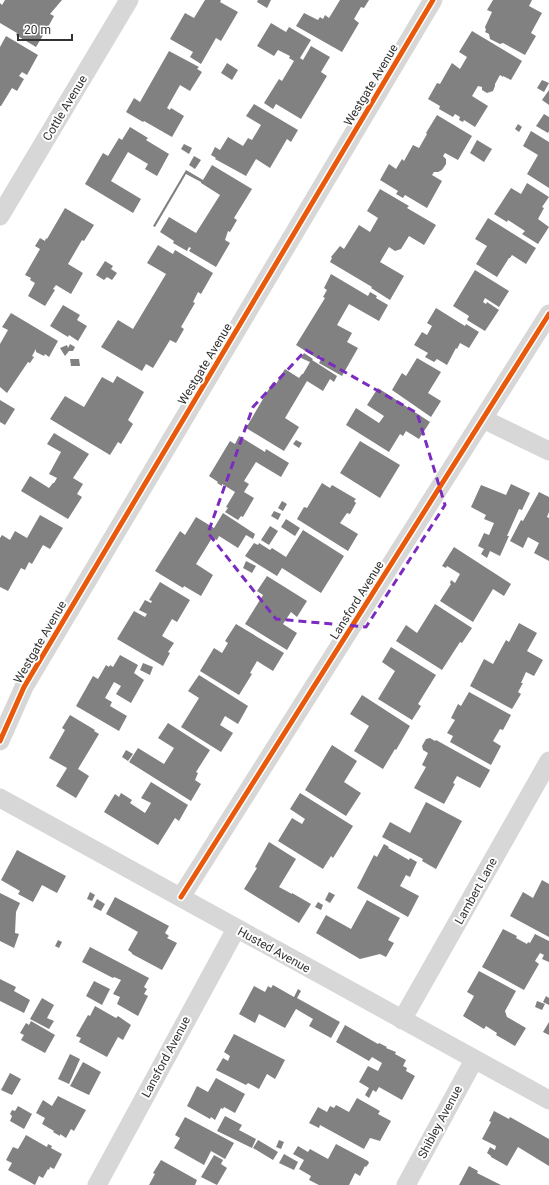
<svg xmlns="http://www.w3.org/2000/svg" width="549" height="1185" font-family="Roboto,sans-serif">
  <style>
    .building { fill: #818181 }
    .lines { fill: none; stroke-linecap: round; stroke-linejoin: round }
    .minor { stroke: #d7d7d7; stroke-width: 19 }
    .cycleway-casing { stroke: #fff; stroke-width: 8 }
    .cycleway { stroke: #e8590c; stroke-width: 5 }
    .marked { fill: none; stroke: #7b2cbf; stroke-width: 3; stroke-dasharray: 8 5; stroke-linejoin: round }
    .labels { text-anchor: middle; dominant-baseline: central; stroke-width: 4; stroke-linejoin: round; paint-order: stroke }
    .street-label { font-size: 12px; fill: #333; stroke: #fff }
  </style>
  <rect width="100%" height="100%" fill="#fff"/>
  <!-- building -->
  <path class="building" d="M 5,0 L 62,0 L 50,14 L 54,16 L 47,29 L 43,26 L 41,30 L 45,32 L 36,47 L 16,35 L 17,33 L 0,23 L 0,3 L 2,5 Z
    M 205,0 L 221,0 L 220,2 L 238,12 L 221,41 L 216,38 L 201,64 L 190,57 L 193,52 L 170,39 L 185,13 L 194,18 Z
    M 258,0 L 271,0 L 267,8 L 257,2 Z
    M 340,0 L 369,0 L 364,8 L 361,7 L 354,19 L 359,23 L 342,52 L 296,26 L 304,13 L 318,20 L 320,17 L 323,19 L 325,15 L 329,18 Z
    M 493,0 L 532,0 L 529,6 L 542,13 L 531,33 L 536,36 L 525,55 L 503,43 L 500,44 L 490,39 L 489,34 L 485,32 L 486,30 L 485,27 L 492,12 L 487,10 Z
    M 271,23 L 286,32 L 289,27 L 311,40 L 300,58 L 303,60 L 311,46 L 330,57 L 321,72 L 327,76 L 301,119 L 276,104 L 273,109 L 264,103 L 279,79 L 282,81 L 294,61 L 289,58 L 290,56 L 278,50 L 274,56 L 257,46 Z
    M 472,31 L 522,61 L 511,80 L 503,76 L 503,77 L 500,75 L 495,84 L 495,86 L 493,91 L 487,93 L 482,90 L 482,87 L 478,86 L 472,96 L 488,106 L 475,127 L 464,120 L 463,122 L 459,120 L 460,117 L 455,114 L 453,117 L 439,109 L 440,106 L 428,99 L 437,83 L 440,84 L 452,63 L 460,69 L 467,57 L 459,52 Z
    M 6,36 L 38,55 L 27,75 L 22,72 L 19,76 L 24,79 L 17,91 L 12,88 L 1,106 L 0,106 L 0,47 Z
    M 169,51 L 199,67 L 197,69 L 202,72 L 190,91 L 180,85 L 167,108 L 170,110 L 171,108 L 184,116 L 172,137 L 144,121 L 143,122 L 126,112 L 134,98 L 140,102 Z
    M 227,63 L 238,70 L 232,80 L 221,73 Z
    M 542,80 L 549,83 L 544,92 L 537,88 Z
    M 549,90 L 549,105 L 542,100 Z
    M 254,104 L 298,130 L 291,142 L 287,139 L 270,168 L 256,159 L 246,176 L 215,159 L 216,158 L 211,155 L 215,147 L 220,150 L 228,137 L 243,146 L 248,138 L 252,140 L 261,125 L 246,116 Z
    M 544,114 L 549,117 L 549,131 L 548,133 L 536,126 Z
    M 437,115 L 472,136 L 458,160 L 445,153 L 443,156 L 446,159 L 446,164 L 442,170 L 438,172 L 434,172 L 432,175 L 442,181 L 427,208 L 405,195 L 403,198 L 396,194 L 398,191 L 380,180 L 389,164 L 396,169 L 402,159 L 404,161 L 413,145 L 419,148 L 427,134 L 426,133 Z
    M 518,124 L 522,127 L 519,132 L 515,129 Z
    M 130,127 L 148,138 L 146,140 L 169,154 L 157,176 L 145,169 L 148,164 L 128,152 L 111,181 L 141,199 L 133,213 L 85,184 L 103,153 L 108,156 L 119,138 L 122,140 Z
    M 531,131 L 549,142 L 549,188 L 527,174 L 538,155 L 523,146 Z
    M 477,140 L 492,149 L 484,162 L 470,153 Z
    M 184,144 L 192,148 L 189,154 L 181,149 Z
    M 194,156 L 201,160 L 195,169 L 189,165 Z
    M 212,165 L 252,189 L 234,218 L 237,220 L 230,232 L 228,231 L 225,240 L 230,243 L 216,267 L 189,251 L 191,248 L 189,247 L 187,251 L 173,243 L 174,241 L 160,232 L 169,217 L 196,233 L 220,195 L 201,183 L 201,182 L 186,174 L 155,227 L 153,226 L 186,170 L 203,180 Z
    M 527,183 L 549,197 L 542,207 L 544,208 L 538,219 L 549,227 L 538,244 L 522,234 L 525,231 L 508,220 L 507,222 L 494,214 L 511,188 L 521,194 Z
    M 380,189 L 409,206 L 407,208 L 436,225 L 424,245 L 409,236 L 401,249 L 395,251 L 389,247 L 380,262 L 404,276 L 390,300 L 371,288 L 372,287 L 330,262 L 332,258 L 331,257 L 340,246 L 344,249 L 359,225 L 370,232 L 378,218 L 367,211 Z
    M 65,208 L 94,225 L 84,241 L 82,240 L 68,264 L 83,273 L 71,294 L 56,285 L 53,289 L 55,290 L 45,306 L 28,296 L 35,283 L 30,280 L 31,278 L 25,275 L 40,249 L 35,246 L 40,238 L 45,241 L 46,238 L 47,239 Z
    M 488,218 L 536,248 L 526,264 L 512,255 L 510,258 L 509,258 L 497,277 L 476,264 L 487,246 L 475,239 Z
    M 158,245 L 173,254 L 175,250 L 213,273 L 201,294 L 198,292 L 193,302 L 195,303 L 181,327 L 184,329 L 176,343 L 170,340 L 153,368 L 146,364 L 142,371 L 101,347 L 118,320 L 133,329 L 166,274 L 147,263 Z
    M 105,261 L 113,266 L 111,269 L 117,273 L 112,280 L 107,277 L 104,280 L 96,275 Z
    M 475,270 L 509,291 L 499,307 L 485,298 L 483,302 L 486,304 L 487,302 L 499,310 L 485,331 L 467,320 L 469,316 L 453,306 Z
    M 331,274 L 368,296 L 370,292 L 377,296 L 376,298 L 388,305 L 379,321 L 349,304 L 337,325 L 352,333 L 347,342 L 358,348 L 342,376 L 319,363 L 322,357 L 320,356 L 318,359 L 296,345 L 325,298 L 323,297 L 327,290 L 324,288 Z
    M 63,305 L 80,315 L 77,320 L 87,326 L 78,341 L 69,335 L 68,337 L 50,326 Z
    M 436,308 L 465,326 L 466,324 L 479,332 L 469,348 L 460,343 L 457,349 L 456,348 L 447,365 L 437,359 L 434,362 L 425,357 L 428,353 L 414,345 L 422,332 L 427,335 L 432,326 L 427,323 Z
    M 11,313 L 58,341 L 49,357 L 45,354 L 44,356 L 36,352 L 36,349 L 32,356 L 34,357 L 30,363 L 28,362 L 7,393 L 0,387 L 0,344 L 8,330 L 2,327 Z
    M 70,344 L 75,347 L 73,351 L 69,351 L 65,356 L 60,348 L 67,345 L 68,348 Z
    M 304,353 L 313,359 L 312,360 L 337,376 L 334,382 L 330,379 L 323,391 L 307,381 L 285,418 L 299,427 L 284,451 L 246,428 L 273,382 L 276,384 L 285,369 L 299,378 L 302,374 L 303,374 L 310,362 L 301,358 Z
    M 417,358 L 441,372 L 428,393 L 441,401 L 431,417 L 392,390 L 402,373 L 406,376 Z
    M 70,359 L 79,359 L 80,366 L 71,366 Z
    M 117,376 L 144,392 L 128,420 L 133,424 L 121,444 L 118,442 L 110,455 L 50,419 L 65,396 L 84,407 L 102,377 L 113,383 Z
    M 378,388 L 430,422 L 419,439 L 406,431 L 403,436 L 400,434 L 389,452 L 346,425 L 356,408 L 379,423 L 384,416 L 367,405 Z
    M 0,400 L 15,409 L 5,425 L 0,422 Z
    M 54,433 L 89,454 L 73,478 L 83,484 L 77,494 L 82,497 L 68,519 L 21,491 L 30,476 L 49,488 L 53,483 L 54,483 L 57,478 L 49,474 L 61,452 L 47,444 Z
    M 239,436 L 265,452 L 266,449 L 289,463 L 281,477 L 256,462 L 244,481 L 249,484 L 244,492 L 254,498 L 243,517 L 241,516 L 238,520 L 225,512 L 228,508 L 226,507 L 235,492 L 222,484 L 222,486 L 217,483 L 218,482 L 209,476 L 230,441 L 235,444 Z
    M 296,440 L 302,443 L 299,448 L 293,444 Z
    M 360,441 L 400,465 L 380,498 L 340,473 Z
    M 322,483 L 330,488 L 332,485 L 356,499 L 354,501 L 356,503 L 350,514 L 347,513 L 340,523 L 358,534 L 348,551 L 297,519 L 304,507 L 307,508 Z
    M 511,484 L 530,493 L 522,510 L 519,509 L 507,536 L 509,536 L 500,556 L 490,551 L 487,558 L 481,554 L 484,549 L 478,546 L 484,533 L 489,535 L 494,523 L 484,519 L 486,515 L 471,507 L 481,485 L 506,495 Z
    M 539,492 L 549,497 L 549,512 L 547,517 L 549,518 L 549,561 L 534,553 L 539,543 L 528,537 L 523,548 L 510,541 L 521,520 L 523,521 Z
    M 282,501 L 287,504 L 283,511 L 278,508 Z
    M 274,511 L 281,514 L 278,520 L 271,516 Z
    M 223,513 L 255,534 L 253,539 L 246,535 L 238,548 L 219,536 L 217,540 L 212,538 L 196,564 L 213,575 L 201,596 L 184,586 L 183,588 L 155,571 L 180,531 L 185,535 L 196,517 L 214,528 Z
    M 40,515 L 63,528 L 50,549 L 43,545 L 32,564 L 29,562 L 25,570 L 21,568 L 8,591 L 0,587 L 0,538 L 2,535 L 10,540 L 15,531 L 27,538 Z
    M 286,519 L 300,528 L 295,536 L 281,527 Z
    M 270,526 L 278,531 L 269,545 L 261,540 Z
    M 303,530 L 344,556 L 321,593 L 282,568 L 277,576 L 245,556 L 254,543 L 258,545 L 259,543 L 270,550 L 272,548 L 286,557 Z
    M 454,547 L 511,584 L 504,596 L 493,589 L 473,622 L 440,601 L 451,584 L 450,583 L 451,580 L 455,583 L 460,574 L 447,566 L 446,568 L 442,566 Z
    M 246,561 L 256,566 L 252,573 L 243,568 Z
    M 267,576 L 307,601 L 297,617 L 291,612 L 283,624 L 297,633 L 287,650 L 245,624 L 263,595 L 257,591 Z
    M 160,582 L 190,600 L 177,622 L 172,619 L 162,636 L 174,643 L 168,652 L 170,653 L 163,666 L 117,639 L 134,611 L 145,617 L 147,614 L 139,610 L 145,600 L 151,603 L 152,601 L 149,600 Z
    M 435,604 L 472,628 L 462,643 L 460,642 L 442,670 L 396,641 L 406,625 L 417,633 Z
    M 519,623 L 537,633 L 527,651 L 543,660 L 534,676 L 526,672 L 521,683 L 523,683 L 518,692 L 521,694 L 512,709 L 470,686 L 484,659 L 493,664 L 506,640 L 509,642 Z
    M 236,624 L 284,653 L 273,671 L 257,661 L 250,673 L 252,674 L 239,695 L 200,671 L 214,648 L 222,653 L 228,643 L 225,641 Z
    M 391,647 L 436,675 L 418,704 L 421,706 L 412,720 L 378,699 L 395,671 L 382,662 Z
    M 120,655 L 138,665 L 134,673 L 144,680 L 131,703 L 116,694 L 121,686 L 114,682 L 105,698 L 112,702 L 110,706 L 127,716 L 119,731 L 76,706 L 93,676 L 98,679 L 106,665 L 109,667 L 110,665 L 113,667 Z
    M 143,663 L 153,667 L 150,675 L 140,670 Z
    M 199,675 L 248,706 L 238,724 L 225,716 L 220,725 L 233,733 L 221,752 L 181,727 L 199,698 L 188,691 Z
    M 469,692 L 511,715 L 503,730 L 500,729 L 493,741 L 501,746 L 491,765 L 450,742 L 453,736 L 447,733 L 455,720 L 451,718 L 458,704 L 461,706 Z
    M 362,695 L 410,726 L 396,750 L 395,749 L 383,769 L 354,751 L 369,726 L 350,714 Z
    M 70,715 L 95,730 L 94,731 L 99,734 L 78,769 L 89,776 L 76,798 L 56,786 L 67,768 L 49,758 L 65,730 L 62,728 Z
    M 168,723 L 210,750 L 196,772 L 198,773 L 195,780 L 201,784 L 191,801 L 129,762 L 138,748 L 164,764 L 174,748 L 158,738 Z
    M 430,738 L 435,741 L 436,740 L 490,770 L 480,788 L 457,776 L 453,783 L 455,784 L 444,804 L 414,788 L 426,767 L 422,765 L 428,753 L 423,750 L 422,746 L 426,739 Z
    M 332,745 L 357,761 L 344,782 L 361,793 L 346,816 L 305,790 Z
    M 126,750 L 133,754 L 128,761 L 122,757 Z
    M 151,782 L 188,805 L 179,821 L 175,818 L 158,845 L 104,812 L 115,794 L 119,797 L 121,793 L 132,800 L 130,803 L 145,813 L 151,803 L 141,798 Z
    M 300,793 L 353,826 L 333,858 L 331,856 L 323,869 L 278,841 L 292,818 L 302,824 L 305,819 L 290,809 Z
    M 426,802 L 462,821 L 436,869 L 422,861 L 423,859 L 382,837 L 390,822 L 410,833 Z
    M 269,842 L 296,859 L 279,887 L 292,894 L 292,893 L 311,904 L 299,923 L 244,889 L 257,868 L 255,867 Z
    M 384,844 L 389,847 L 388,848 L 409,860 L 410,858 L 417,862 L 410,877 L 406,875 L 400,886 L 419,896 L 408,917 L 357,888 L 374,855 L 377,857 Z
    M 17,850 L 66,876 L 57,893 L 42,885 L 33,902 L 18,894 L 20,891 L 1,880 Z
    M 542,880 L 549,884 L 549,937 L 510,916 L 523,892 L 533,898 Z
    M 90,892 L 95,895 L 92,901 L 87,899 Z
    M 329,892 L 335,895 L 330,903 L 325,900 Z
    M 0,893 L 20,903 L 16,912 L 15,933 L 19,934 L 14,948 L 0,941 Z
    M 115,897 L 169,926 L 165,933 L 169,936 L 167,938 L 177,943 L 162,970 L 132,954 L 132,953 L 128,950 L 138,932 L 106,914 Z
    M 97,899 L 105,904 L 101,911 L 93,907 Z
    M 367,900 L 400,918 L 388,940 L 394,943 L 386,957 L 380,954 L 360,959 L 316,933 L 326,915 L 351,929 Z
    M 318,902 L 323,905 L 321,910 L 315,907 Z
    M 503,929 L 517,936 L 516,938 L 527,944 L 528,942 L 530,943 L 535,934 L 549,941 L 549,962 L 542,959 L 544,955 L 540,953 L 535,961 L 539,964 L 524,990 L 482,967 Z
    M 58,940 L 62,942 L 59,948 L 55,946 Z
    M 90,947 L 149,978 L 144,987 L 147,989 L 144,994 L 148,996 L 138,1016 L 117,1004 L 120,997 L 113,994 L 121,980 L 114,977 L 113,978 L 82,962 Z
    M 479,971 L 516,991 L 505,1011 L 507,1017 L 526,1028 L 515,1046 L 496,1035 L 497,1033 L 486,1026 L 484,1029 L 463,1016 L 474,996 L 467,992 Z
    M 0,979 L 16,987 L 14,991 L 30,1000 L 24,1013 L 0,1001 Z
    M 94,981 L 110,989 L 102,1005 L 86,996 Z
    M 273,985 L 294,997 L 298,989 L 301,991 L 297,998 L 340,1022 L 331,1038 L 309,1026 L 313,1019 L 296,1009 L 285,1028 L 259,1014 L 255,1023 L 239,1014 L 254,986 L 265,992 L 268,986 L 271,988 Z
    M 546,996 L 549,998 L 549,1005 L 543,1002 Z
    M 42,998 L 54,1005 L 47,1018 L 54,1021 L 49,1029 L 30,1019 Z
    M 537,1001 L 545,1004 L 542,1010 L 535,1007 Z
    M 95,1006 L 116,1018 L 118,1016 L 131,1025 L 123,1040 L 118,1037 L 107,1057 L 79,1042 L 81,1038 L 76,1036 L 88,1015 L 90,1016 Z
    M 31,1021 L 55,1035 L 45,1053 L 21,1040 L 24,1035 L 20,1033 L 26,1023 L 29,1025 Z
    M 549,1022 L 549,1035 L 543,1032 Z
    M 345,1025 L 378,1044 L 379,1043 L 387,1047 L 386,1048 L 396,1052 L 395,1054 L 406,1060 L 403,1066 L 407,1068 L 406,1071 L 415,1076 L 402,1100 L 379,1087 L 376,1092 L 373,1090 L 369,1098 L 365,1095 L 369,1088 L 359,1082 L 368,1066 L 378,1071 L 382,1063 L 372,1057 L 369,1061 L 336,1042 Z
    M 234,1034 L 285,1060 L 275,1079 L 267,1074 L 259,1089 L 248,1083 L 246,1085 L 216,1070 L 223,1058 L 228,1061 L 230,1056 L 224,1052 Z
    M 70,1054 L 80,1059 L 69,1084 L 58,1079 Z
    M 83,1062 L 101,1072 L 89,1095 L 70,1086 Z
    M 10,1073 L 21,1079 L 12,1095 L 1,1090 Z
    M 216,1078 L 245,1094 L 235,1113 L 224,1107 L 223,1109 L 221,1108 L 215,1120 L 211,1117 L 210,1119 L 187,1106 L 197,1086 L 208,1092 Z
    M 58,1096 L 86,1110 L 74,1131 L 71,1129 L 66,1138 L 60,1134 L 60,1136 L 53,1132 L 54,1131 L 42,1124 L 45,1118 L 36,1113 L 43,1100 L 52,1106 Z
    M 357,1098 L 380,1111 L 378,1114 L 391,1121 L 380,1141 L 370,1138 L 364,1149 L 320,1125 L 319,1128 L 309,1123 L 318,1107 L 327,1112 L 330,1106 L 334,1108 L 336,1105 L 349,1112 Z
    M 18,1106 L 32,1114 L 24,1129 L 10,1121 L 12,1116 L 10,1114 L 12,1110 L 15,1111 Z
    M 494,1111 L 509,1119 L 510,1117 L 549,1139 L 549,1166 L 518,1147 L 507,1166 L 491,1157 L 491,1156 L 487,1153 L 490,1147 L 495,1150 L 496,1146 L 482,1139 L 491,1122 L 489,1121 Z
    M 225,1116 L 242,1125 L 239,1130 L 256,1139 L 252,1148 L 217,1131 Z
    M 185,1117 L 234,1143 L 225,1159 L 211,1151 L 204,1165 L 174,1148 L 180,1138 L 175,1135 Z
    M 26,1135 L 47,1147 L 48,1144 L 52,1146 L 51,1148 L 62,1154 L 54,1169 L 50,1167 L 49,1170 L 48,1169 L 43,1178 L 39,1176 L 35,1185 L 8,1170 L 12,1163 L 6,1160 L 13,1147 L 18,1149 Z
    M 258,1140 L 278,1152 L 273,1160 L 253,1148 Z
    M 279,1140 L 284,1142 L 281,1149 L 276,1147 Z
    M 336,1144 L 368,1161 L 369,1163 L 366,1167 L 365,1166 L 360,1176 L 355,1173 L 349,1185 L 319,1185 L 309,1180 L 311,1176 L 299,1169 L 304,1160 L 293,1154 L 298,1146 L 308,1152 L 310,1149 L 328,1159 Z
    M 284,1154 L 298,1162 L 294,1170 L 279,1163 Z
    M 214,1155 L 223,1160 L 221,1164 L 227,1168 L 217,1185 L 201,1177 Z
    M 161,1160 L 197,1180 L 195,1185 L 149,1185 L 155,1174 L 153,1173 Z
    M 469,1166 L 478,1171 L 477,1173 L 501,1185 L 459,1185 Z"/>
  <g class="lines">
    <!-- minor -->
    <path class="minor" d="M 0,216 L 129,0
      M 483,419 L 549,451
      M 0,741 L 24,687 L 433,0
      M 0,798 L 549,1100
      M 181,897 L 549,314
      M 402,1020 L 549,761
      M 97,1185 L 236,929
      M 406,1185 L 474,1060"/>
    <defs>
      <path id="cycleway" d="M 0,741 L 24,687 L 433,0
        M 181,897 L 549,314"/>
    </defs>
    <!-- cycleway casing -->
    <use href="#cycleway" class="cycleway-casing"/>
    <!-- cycleway -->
    <use href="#cycleway" class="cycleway"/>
  </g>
  <!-- marked area -->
  <path class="marked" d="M 306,350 L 417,413 L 445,505 L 366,627 L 276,619 L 208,533 L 253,407 Z"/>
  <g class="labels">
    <!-- street labels -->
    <g class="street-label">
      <text transform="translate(371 85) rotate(-59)">Westgate Avenue</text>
      <text transform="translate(65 108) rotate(-59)">Cottle Avenue</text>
      <text transform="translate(205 364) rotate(-59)">Westgate Avenue</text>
      <text transform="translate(357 600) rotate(-58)">Lansford Avenue</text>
      <text transform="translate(40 642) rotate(-60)">Westgate Avenue</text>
      <text transform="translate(476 891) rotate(-61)">Lambert Lane</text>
      <text transform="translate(274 950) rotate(29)">Husted Avenue</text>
      <text transform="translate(166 1057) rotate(-62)">Lansford Avenue</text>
      <text transform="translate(440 1122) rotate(-62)">Shibley Avenue</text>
    </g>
  </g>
  <!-- scale -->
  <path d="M18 34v6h54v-6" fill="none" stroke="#333333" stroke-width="2"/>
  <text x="24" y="34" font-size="12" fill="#333333" stroke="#ffffff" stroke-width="3" paint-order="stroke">20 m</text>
</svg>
